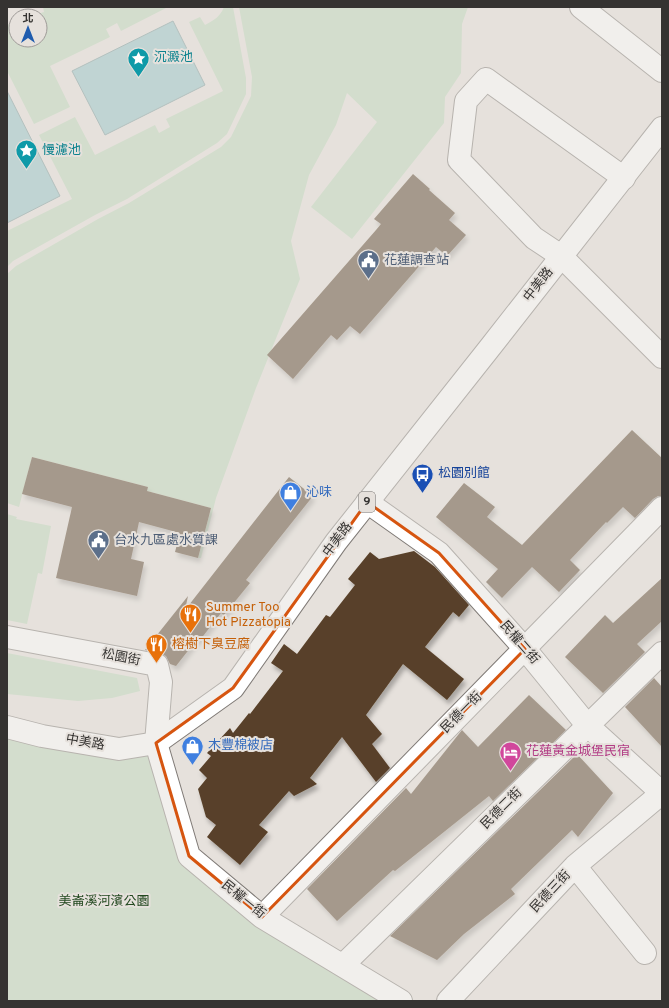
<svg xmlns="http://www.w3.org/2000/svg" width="669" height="1008" font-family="Overpass,'Noto Sans TC',sans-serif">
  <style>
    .green { fill: #bdd7ba }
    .water { fill: #93c3c7; stroke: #77989a }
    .building { fill: #594129; filter: url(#shadow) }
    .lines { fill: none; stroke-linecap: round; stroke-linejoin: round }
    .minor-casing { stroke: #807b77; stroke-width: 24 }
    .major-casing { stroke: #807b77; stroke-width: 24 }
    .minor { stroke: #fff; stroke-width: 22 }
    .major { stroke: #fff; stroke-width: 22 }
    .marked { fill: none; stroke: #d65510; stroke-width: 3; stroke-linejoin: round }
    .labels { text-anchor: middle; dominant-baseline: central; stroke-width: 4; stroke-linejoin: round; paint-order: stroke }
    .shield { fill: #e6e1dc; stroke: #6a6764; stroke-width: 1 }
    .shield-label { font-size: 12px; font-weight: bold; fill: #353331 }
    .culture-label { font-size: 13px; fill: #0d838f; stroke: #e6e1dc; text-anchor: start }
    .service-label { font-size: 13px; fill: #4e5e75; stroke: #e6e1dc; text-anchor: start }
    .street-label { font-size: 13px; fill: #353331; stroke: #e6e1dc }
    .transit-label { font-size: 13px; fill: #164399; stroke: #e6e1dc; text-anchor: start }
    .shop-label { font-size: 13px; fill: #366cbe; stroke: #e6e1dc; text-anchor: start }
    .food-label { font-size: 13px; fill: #c56008; stroke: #e6e1dc; text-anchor: start }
    .hotel-label { font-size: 13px; fill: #b23c85; stroke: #e6e1dc; text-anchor: start }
    .park-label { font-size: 13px; fill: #22481f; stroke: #e6e1dc }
  </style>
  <defs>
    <filter id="shadow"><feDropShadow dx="2.5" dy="4.5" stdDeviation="2" flood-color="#0004"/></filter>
  </defs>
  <rect width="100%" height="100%" fill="#e6e1dc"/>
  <!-- green -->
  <path class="green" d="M 43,7 L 168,7 L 121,31 L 117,23 L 106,29 L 110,37 L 50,66 L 70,107 L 34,124 L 7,71 L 7,25 L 16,21 L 16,40 L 40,40 L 40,16 L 31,16 L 44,12 Z
    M 224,7 L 233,7 L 246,78 L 246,94 L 227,134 L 217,143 L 127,199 L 95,215 L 13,261 L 7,267 L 7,231 L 72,199 L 39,135 L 75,117 L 95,155 L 155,125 L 159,133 L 170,127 L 166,119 L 223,91 L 189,22 L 200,17 L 205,25 C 214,20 220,17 224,7 Z
    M 239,7 L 468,7 L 462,24 L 461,73 L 445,97 L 444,123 L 352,239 L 311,207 L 377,122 L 347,93 L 336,125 L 309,175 L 291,241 L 300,279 L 256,388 L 216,498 L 201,558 L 198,558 L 211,508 L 147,491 L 148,487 L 32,457 L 19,507 L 7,503 L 7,274 L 16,266 L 98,219 L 129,203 L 221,147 L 231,137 L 251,96 L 252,77 Z
    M 7,514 L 17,517 L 16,519 L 51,526 L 42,574 L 38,573 L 27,624 L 7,620 Z
    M 7,653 L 137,678 L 140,691 L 112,698 L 78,701 L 7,694 Z
    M 7,727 L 156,743 L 189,856 L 401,1001 L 7,1001 Z"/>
  <!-- water -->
  <path class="water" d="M 173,21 L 205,85 L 105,135 L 72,71 Z
    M 7,91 L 60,196 L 7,223 Z"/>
  <!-- building -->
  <path class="building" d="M 413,174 L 430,189 L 429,190 L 455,213 L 449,220 L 466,235 L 447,256 L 436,247 L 360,334 L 350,326 L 337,340 L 331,335 L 293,379 L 267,355 L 376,230 L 381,224 L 374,219 Z
    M 632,430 L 662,458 L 662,496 L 658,496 L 653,499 L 635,518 L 623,507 L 607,523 L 606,522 L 570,560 L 580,570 L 559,592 L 532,567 L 502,598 L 486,582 L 498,569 L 436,517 L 464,483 L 495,507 L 487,517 L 522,545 Z
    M 32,457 L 148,487 L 147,491 L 211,508 L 198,558 L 175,552 L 180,533 L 139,522 L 131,559 L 144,562 L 137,596 L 56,578 L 72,507 L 22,494 Z
    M 289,477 L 313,496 L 246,580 L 250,583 L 224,615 L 221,613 L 200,640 L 198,638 L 176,666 L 170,664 L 166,656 L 160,653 L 145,650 L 188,596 L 185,610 Z
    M 414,551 L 435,567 L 469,605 L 459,617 L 453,612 L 425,647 L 464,679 L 447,700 L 403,664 L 366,715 L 382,734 L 372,744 L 390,768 L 376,782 L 342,737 L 310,778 L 317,784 L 294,796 L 289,791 L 259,825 L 268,832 L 240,865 L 207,837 L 216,825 L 206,817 L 198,789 L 207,778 L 199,770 L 211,756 L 207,753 L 230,728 L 233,733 L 249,713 L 250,714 L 283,671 L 271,663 L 284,644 L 297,654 L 326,615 L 330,617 L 355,585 L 348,579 L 370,552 L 379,559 Z
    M 662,578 L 662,621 L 637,644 L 645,652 L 603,693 L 565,657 L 605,615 L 613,623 Z
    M 654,678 L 662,687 L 662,747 L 625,707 Z
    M 529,695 L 566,730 L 493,801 L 489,796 L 395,871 L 393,870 L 337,921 L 307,889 L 406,788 L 411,794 L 462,730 L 478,747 Z
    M 577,754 L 613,793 L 578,837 L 572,830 L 511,889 L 515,894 L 464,934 L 437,960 L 390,936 Z"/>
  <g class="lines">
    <defs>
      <path id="minor" d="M 581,7 L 662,71
        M 624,178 L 486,79 L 466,101 L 459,160 L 534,238 L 561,256 L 662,357
        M 367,502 L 439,553 L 525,649 L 587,725 L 662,793
        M 7,637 L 157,665 L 161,682 L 156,743 L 189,856 L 262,917 L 401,1001
        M 575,866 L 645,953
        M 262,917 L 662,508
        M 343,965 L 662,653
        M 448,1001 L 575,866 L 662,793"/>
      <path id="major" d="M 7,727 L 42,736 L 119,749 L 156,743 L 233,688 L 336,542 L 488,350 L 662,128"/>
    </defs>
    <!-- minor casing -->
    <use href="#minor" class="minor-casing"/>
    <!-- major casing -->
    <use href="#major" class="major-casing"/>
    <!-- minor -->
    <use href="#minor" class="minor"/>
    <!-- major -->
    <use href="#major" class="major"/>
  </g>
  <!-- marked area -->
  <path d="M0 0H669V1008H0ZM 367,502 L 439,553 L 525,649 L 262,917 L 189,856 L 156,743 L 233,688 Z" fill="#e6e1dc" fill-opacity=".55" fill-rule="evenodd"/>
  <path class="marked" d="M 367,502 L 439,553 L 525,649 L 262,917 L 189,856 L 156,743 L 233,688 Z"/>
  <!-- icons -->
  <defs>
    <symbol id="sight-pin" viewBox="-11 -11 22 30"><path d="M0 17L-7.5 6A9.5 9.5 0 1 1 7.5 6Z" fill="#0f9aa8" stroke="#e6e1dc"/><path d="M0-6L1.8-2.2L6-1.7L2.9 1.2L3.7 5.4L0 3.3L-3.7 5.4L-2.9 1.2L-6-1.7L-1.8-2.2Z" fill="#fff"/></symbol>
    <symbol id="civic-pin" viewBox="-11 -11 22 30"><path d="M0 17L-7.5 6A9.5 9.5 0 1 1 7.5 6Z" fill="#5c6f8a" stroke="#e6e1dc"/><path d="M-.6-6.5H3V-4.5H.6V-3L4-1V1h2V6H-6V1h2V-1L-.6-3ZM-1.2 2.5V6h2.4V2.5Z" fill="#fff"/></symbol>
    <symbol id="bus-pin" viewBox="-11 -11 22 30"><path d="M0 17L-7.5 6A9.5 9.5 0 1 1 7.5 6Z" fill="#1a4fb4" stroke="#e6e1dc"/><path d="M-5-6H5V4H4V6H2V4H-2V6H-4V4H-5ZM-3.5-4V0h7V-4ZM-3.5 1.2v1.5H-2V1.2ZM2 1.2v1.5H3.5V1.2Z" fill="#fff"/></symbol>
    <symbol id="shop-pin" viewBox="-11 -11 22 30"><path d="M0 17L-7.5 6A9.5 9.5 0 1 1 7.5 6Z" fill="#3f7fe0" stroke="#e6e1dc"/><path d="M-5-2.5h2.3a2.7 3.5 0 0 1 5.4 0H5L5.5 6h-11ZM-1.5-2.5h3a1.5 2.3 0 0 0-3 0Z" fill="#fff"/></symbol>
    <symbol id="restaurant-pin" viewBox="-11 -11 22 30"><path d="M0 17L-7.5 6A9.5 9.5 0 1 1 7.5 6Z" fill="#e8710a" stroke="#e6e1dc"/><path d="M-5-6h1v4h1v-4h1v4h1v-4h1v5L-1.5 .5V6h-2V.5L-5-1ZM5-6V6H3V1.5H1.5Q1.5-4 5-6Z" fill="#fff"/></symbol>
    <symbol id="hotel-pin" viewBox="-11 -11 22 30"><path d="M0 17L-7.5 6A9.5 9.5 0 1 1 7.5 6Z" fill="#d1479c" stroke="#e6e1dc"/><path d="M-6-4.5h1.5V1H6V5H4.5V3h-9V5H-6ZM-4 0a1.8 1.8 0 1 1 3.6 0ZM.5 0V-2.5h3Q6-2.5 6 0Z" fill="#fff"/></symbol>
  </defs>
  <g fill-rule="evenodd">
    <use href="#sight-pin" x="126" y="46" width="25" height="34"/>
    <use href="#sight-pin" x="14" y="138" width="25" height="34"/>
    <use href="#civic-pin" x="356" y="248" width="25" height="34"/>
    <use href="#bus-pin" x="410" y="462" width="25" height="34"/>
    <use href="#shop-pin" x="278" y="480" width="25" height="34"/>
    <use href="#civic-pin" x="86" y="528" width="25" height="34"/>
    <use href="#restaurant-pin" x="178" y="602" width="25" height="34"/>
    <use href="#restaurant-pin" x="144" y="632" width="25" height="34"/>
    <use href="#shop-pin" x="180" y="734" width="25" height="34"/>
    <use href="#hotel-pin" x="498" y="740" width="25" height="34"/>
  </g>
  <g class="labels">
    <!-- shield labels -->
    <rect class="shield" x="359" y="492" width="16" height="20" rx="3"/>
    <g class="shield-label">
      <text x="367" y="502">9</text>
    </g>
    <!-- culture labels -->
    <g class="culture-label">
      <text x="154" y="58">沉澱池</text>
      <text x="42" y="151">慢濾池</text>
    </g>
    <!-- service labels -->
    <g class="service-label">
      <text x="384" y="261">花蓮調查站</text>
      <text x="114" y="541">台水九區處水質課</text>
    </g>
    <!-- street labels -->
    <g class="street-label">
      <text transform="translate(539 285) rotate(-52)">中美路</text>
      <text transform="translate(338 540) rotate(-53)">中美路</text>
      <text transform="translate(519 643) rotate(49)">民權二街</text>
      <text transform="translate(121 658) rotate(11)">松園街</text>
      <text transform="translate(462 713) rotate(-45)">民德一街</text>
      <text transform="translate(85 743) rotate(10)">中美路</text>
      <text transform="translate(502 809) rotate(-45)">民德二街</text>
      <text transform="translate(551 892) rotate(-47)">民德三街</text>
      <text transform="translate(243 900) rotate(39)">民權一街</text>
    </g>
    <!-- transit labels -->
    <g class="transit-label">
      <text x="438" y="474">松園別館</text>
    </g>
    <!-- shop labels -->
    <g class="shop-label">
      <text x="306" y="493">沁味</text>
      <text x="208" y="746">木豐棉被店</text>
    </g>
    <!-- food labels -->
    <g class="food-label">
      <text x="206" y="608">Summer Too<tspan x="206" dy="15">Hot Pizzatopia</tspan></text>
      <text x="172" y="645">榕樹下臭豆腐</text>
    </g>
    <!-- hotel labels -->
    <g class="hotel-label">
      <text x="526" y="752">花蓮黃金城堡民宿</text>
    </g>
    <!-- park labels -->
    <g class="park-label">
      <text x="104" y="902">美崙溪河濱公園</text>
    </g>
  </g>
  <!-- border -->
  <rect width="669" height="1008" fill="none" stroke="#353331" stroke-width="16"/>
  <!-- north arrow -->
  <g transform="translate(28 28)"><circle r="19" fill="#e6e1dc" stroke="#9f9b98"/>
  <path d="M0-3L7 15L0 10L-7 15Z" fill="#1f5cae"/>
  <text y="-6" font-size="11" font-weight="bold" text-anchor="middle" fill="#353331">北</text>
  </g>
</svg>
